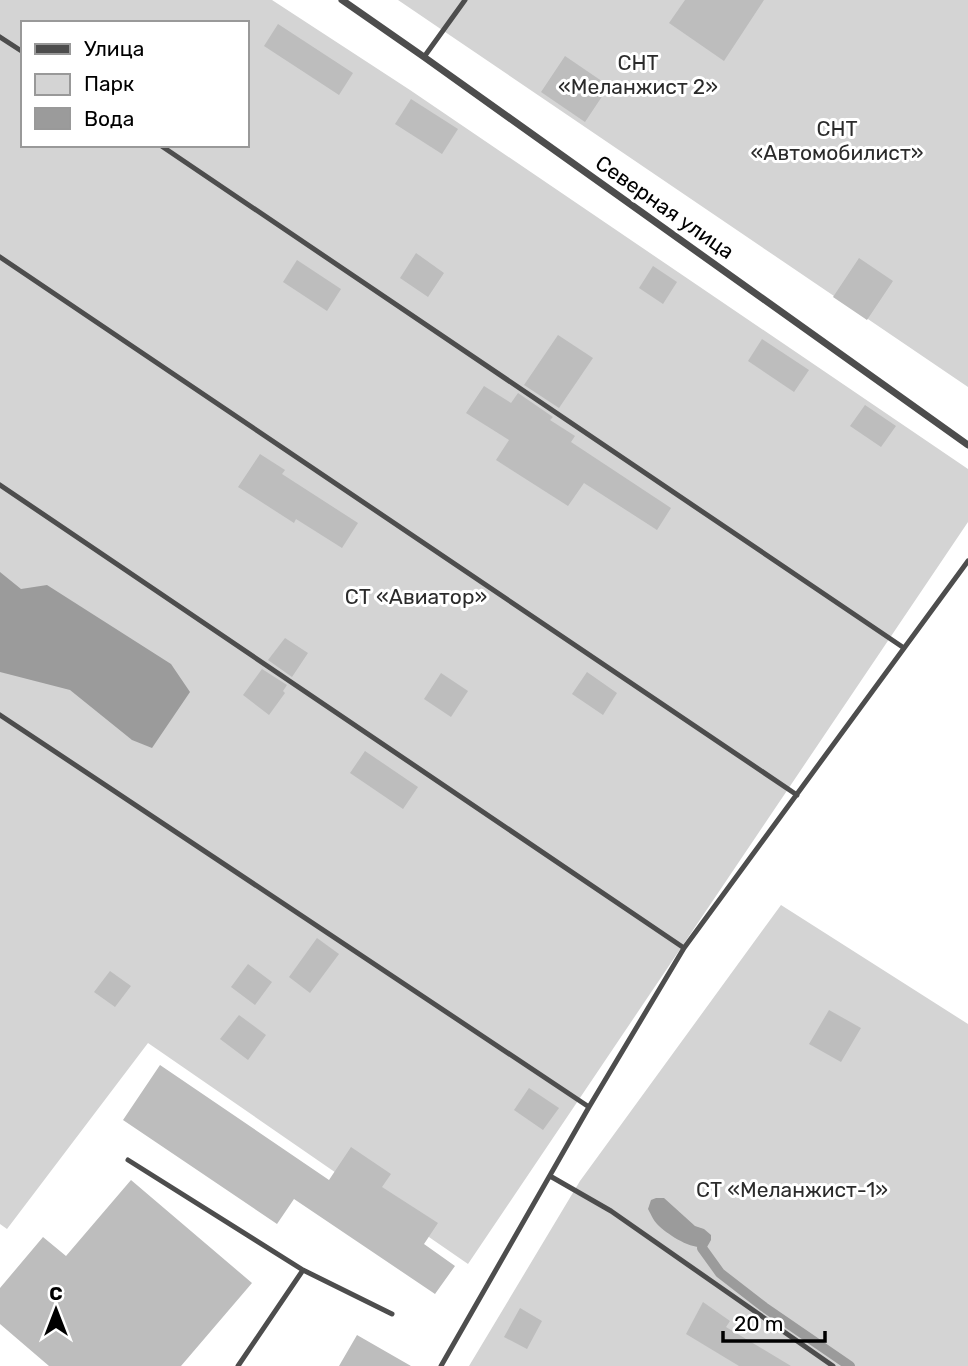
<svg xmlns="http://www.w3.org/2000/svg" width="968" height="1366" font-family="Rubik,sans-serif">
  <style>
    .green { fill: #d4d4d4; fill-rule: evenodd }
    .water { fill: #9b9b9b }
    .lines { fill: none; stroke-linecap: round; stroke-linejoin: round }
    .stream { stroke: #9b9b9b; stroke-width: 10 }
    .building { fill: #bdbdbd }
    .service { stroke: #4d4d4d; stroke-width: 5 }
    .minor { stroke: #4d4d4d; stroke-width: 7 }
    .labels { text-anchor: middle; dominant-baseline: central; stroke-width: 6; stroke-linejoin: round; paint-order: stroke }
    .park-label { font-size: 21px; fill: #2b2b2b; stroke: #fff }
    .street-label { font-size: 21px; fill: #000; stroke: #fff }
  </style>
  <rect width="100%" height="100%" fill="#fff"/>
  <!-- green -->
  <path class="green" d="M 0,0 L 272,0 L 410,90 L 968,469 L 968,522 L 468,1264 L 148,1043 L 7,1229 L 0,1224 ZM 23,23 L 247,23 L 247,145 L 23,145 Z
    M 398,0 L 968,0 L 968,387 L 451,36 Z
    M 781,905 L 968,1024 L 968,1366 L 469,1366 L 580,1181 Z"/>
  <!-- water -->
  <path class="water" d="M 0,572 L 21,589 L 47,585 L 171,664 L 190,692 L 152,748 L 132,740 L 70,690 L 0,672 Z
    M 656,1198 L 664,1198 L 695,1226 L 704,1229 L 711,1235 L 711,1240 L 707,1247 C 691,1250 668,1235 657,1224 C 653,1220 651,1214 648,1209 L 651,1200 Z"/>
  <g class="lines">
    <!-- stream -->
    <path class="stream" d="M 702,1248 L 720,1273 L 764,1307 L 850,1366"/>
  </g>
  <!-- building -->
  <path class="building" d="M 685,0 L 764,0 L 724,61 L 669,23 Z
    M 278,24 L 353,73 L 339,95 L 264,46 Z
    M 565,56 L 609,86 L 585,122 L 541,92 Z
    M 411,99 L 458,129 L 442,154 L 395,124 Z
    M 416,253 L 444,273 L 428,297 L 400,278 Z
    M 859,258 L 893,281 L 867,320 L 833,297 Z
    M 297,260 L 341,289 L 327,311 L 283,282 Z
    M 653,266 L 677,282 L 663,304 L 639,288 Z
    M 558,335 L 593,358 L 559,408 L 524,385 Z
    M 762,339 L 809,370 L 794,392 L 748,361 Z
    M 484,386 L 511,403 L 518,393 L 553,417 L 550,420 L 575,436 L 571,442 L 671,508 L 657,530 L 584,483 L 568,506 L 496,460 L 509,440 L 466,413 Z
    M 865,405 L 896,426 L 881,447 L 850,426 Z
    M 260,454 L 285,470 L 282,474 L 358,523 L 342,548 L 296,519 L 294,523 L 238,487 Z
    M 285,638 L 308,653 L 292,677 L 268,660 Z
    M 262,669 L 287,685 L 283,691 L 285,693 L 269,715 L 243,695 Z
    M 587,672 L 617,693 L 603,715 L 572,694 Z
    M 441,673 L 468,691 L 451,717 L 424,699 Z
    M 365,751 L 418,787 L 403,809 L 350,773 Z
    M 317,938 L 339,954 L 310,993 L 289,977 Z
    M 248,964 L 272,982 L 255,1005 L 231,987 Z
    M 110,971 L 131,986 L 115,1007 L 94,992 Z
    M 829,1010 L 861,1028 L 841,1062 L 809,1044 Z
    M 239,1015 L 266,1035 L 248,1060 L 220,1039 Z
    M 160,1065 L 329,1180 L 351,1147 L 391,1174 L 382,1187 L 438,1223 L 424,1244 L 455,1266 L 435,1294 L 294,1199 L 277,1224 L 123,1120 Z
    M 529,1088 L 559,1108 L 543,1130 L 514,1110 Z
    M 131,1180 L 252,1283 L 181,1366 L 49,1366 L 0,1324 L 0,1288 L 43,1237 L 66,1256 Z
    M 703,1302 L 730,1321 L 726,1327 L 791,1366 L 739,1366 L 686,1334 Z
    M 520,1308 L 542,1321 L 527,1349 L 504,1337 Z
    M 357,1335 L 411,1366 L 339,1366 Z"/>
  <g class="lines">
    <!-- service -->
    <path class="service" d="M 0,37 L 23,52
      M 424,57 L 465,0
      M 160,145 L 904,648
      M 0,257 L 797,795
      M 0,485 L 684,948
      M 0,715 L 589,1107
      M 128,1160 L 303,1270
      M 550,1176 L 611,1211 L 833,1366
      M 238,1366 L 303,1270 L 392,1314
      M 441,1366 L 589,1107 L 684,948 L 968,561"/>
    <!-- minor -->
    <path class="minor" d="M 342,0 L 424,57 L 968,445"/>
  </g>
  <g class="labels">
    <!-- park labels -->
    <g class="park-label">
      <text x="638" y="62">СНТ<tspan x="638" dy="24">«Меланжист 2»</tspan></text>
      <text x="837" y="128">СНТ<tspan x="837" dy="24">«Автомобилист»</tspan></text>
      <text x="416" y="596">СТ «Авиатор»</text>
      <text x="792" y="1189">СТ «Меланжист-1»</text>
    </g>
    <!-- street labels -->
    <g class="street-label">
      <text transform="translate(665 207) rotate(35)">Северная улица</text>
    </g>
  </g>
  <!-- legend -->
  <rect x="21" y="21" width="228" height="126" fill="#ffffff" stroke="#999999" stroke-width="2"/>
  <rect x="35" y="44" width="35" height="10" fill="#4d4d4d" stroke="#999999" stroke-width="2"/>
  <text x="84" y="56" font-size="21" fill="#000000">Улица</text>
  <rect x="35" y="74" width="35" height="21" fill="#d4d4d4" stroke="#999999" stroke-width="2"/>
  <text x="84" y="91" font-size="21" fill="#000000">Парк</text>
  <rect x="35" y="108" width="35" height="21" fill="#9b9b9b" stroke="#999999" stroke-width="2"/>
  <text x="84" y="126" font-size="21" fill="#000000">Вода</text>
  <!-- north arrow -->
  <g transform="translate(56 1310)" stroke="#ffffff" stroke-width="5" paint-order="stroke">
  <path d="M0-5L12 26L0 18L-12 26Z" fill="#000000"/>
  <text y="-10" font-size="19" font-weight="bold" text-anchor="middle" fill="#000000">С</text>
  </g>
  <!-- scale -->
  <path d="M723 1331v10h102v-10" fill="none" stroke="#000000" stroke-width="3.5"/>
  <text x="734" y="1331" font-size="21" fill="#000000" stroke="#ffffff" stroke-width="5" paint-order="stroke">20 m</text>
</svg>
